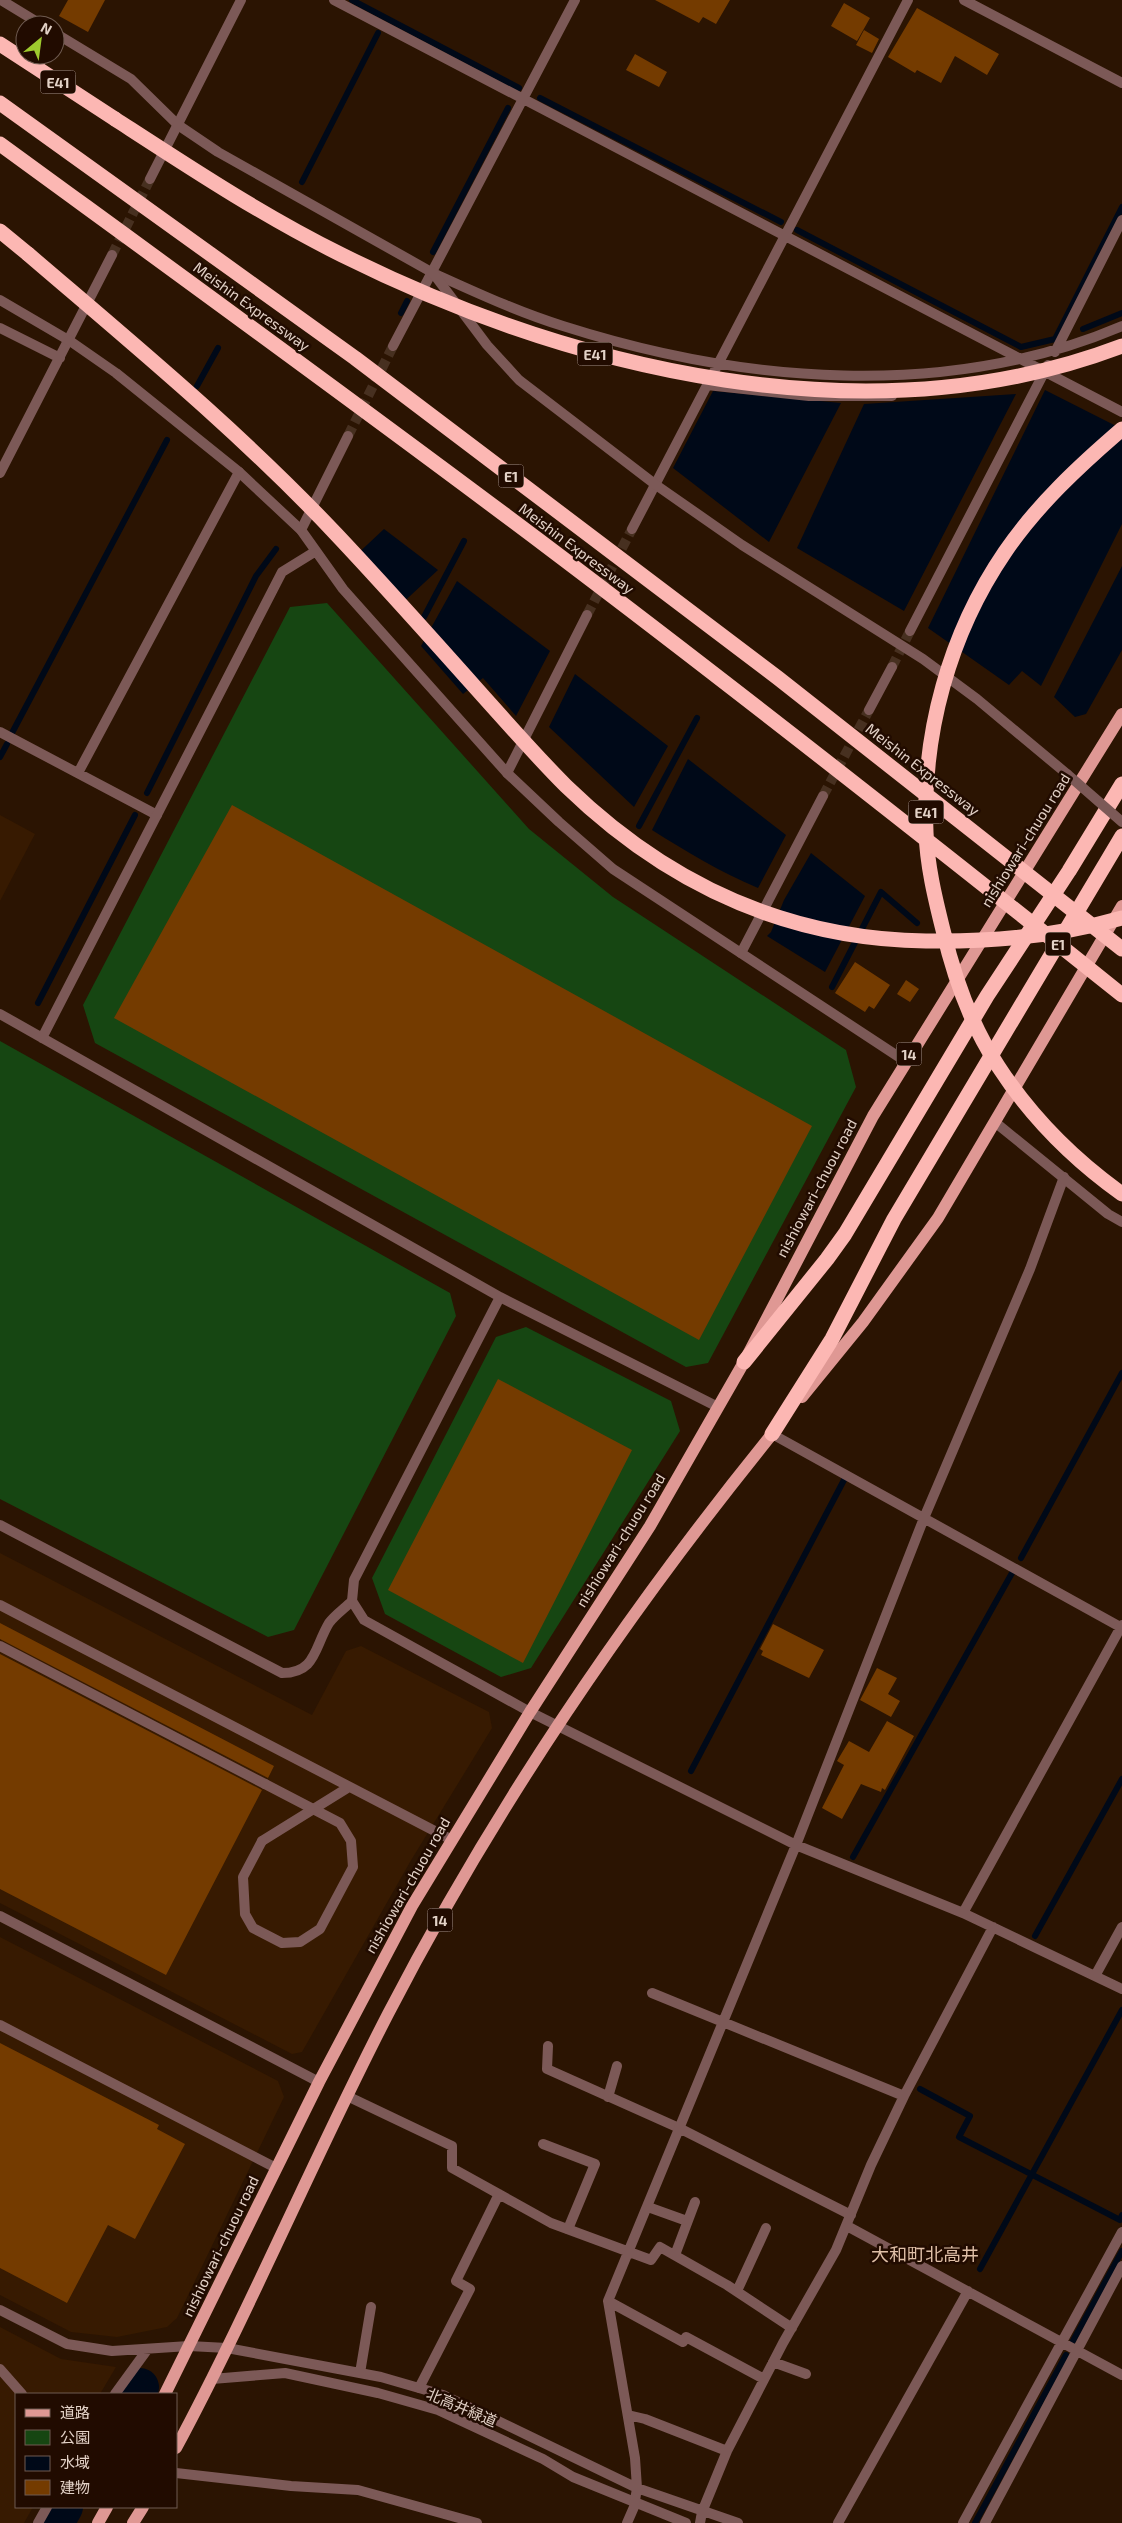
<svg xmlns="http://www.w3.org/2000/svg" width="1122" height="2523" font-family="'Exo 2','Noto Sans JP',sans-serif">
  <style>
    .built { fill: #371a01 }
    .green { fill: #164612 }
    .water { fill: #000918 }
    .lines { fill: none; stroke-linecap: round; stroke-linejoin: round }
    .stream { stroke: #000918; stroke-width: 6 }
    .river { stroke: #000918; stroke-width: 38 }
    .building { fill: #743b00 }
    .minor-tunnel { stroke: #473020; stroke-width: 10; stroke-dasharray: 10 5; stroke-linecap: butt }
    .service { stroke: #7c5957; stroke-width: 10 }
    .pedestrian { stroke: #7c5957; stroke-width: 10 }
    .minor { stroke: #7c5957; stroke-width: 10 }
    .tertiary { stroke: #7c5957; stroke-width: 10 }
    .primary { stroke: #df9894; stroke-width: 12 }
    .motorway { stroke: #fcb7b3; stroke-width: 15 }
    .service-bridge { stroke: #7c5957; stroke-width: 10 }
    .tertiary-bridge { stroke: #7c5957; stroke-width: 10 }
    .motorway-bridge { stroke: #fcb7b3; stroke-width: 15 }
    .labels { text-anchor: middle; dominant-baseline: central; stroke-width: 5; stroke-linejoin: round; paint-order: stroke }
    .shield { fill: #210b00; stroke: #a9968b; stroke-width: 1 }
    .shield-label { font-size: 14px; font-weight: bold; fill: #e3d2c7 }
    .street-label { font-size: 15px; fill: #e3d2c7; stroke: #210b00 }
    .quarter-label { font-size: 18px; fill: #dfbfa7; stroke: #210b00 }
  </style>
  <rect width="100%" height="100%" fill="#2b1402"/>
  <!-- built -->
  <path class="built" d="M 0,815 L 35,834 L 0,901 Z
    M 0,1553 L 312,1715 L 346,1651 L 361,1646 L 489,1712 L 492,1728 L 410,1862 L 302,2052 L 292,2054 L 0,1903 Z
    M 0,1937 L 278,2081 L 284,2097 L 177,2318 L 167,2327 L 117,2337 L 71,2332 L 0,2295 Z
    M 0,2327 L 61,2359 L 116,2367 L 100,2394 L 16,2394 L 16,2507 L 33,2507 L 24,2523 L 0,2523 Z"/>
  <!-- green -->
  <path class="green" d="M 327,603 L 529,829 L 613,897 L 846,1050 L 856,1087 L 708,1363 L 686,1367 L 95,1043 L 83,1005 L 290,607 Z
    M 0,1041 L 450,1293 L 456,1316 L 294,1630 L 268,1637 L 0,1499 Z
    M 526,1327 L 671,1401 L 680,1431 L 531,1668 L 501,1677 L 385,1614 L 372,1578 L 496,1337 Z"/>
  <!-- water -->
  <path class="water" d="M 1045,390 L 1122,429 L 1122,524 L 1041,686 L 1022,671 L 1009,685 L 928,628 Z
    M 713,391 L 841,403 L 769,542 L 673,468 Z
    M 1016,394 L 904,611 L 797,548 L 864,404 Z
    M 384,529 L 438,570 L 396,609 L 352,559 Z
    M 1122,566 L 1122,650 L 1086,714 L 1075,717 L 1054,697 Z
    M 457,581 L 550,651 L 516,716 L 483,678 L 463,694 L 421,646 Z
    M 575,674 L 668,746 L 634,807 L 549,727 Z
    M 688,759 L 786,835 L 758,888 C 720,872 687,852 652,830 Z
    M 811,853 L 865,896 L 825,972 L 767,936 L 771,932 L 784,900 Z"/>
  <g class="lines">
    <!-- stream -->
    <path class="stream" d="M 352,0 L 519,88
      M 540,98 L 781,222
      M 302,182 L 378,33
      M 797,230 L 1021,347 L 1055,339 L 1122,207
      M 433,252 L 508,108
      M 401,313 L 407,301
      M 1083,329 L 1122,313
      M 197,386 L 218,348
      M 424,617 L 464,541
      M 12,733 L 167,440
      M 0,757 L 7,744
      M 147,793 L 256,576 L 276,549
      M 639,826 L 697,718
      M 832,987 L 881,892 L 917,923
      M 38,1003 L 135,815
      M 1021,1558 L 1122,1373
      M 691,1771 L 844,1480
      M 853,1857 L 1012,1573
      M 1035,1936 L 1122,1779
      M 920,2089 L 970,2116 L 959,2137 L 1120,2220 L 1122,2215
      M 980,2269 L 1122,2010
      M 1073,2341 L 1122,2251
      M 975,2523 L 1066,2355"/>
    <!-- river -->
    <path class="river" d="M 135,2394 L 140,2387
      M 55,2523 L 64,2507"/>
  </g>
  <!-- building -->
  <path class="building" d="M 68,0 L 105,0 L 88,32 L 59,16 Z
    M 655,0 L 730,0 L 716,24 L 703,17 L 699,23 Z
    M 844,3 L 870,18 L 857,41 L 831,26 Z
    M 917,8 L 999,54 L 987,75 L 955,56 L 941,83 L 917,70 L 915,73 L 888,57 Z
    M 864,30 L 879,39 L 872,53 L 856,45 Z
    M 635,54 L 667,72 L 659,87 L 626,70 Z
    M 232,805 L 812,1126 L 699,1340 L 114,1018 Z
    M 855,962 L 890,985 L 874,1009 L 869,1006 L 865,1012 L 835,993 Z
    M 906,980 L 919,989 L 910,1002 L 897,994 Z
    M 498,1379 L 632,1450 L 523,1663 L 388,1590 Z
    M 0,1623 L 274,1766 L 268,1778 L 0,1639 Z
    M 773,1624 L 824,1650 L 809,1678 L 761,1655 L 763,1651 L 760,1649 Z
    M 0,1654 L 262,1790 L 166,1975 L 0,1889 Z
    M 877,1668 L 897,1678 L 888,1694 L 900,1701 L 891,1717 L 860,1700 Z
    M 887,1721 L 914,1736 L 885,1790 L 882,1788 L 881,1792 L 861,1784 L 842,1819 L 822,1808 L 844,1765 L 837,1761 L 849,1741 L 869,1752 Z
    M 0,2043 L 159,2125 L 157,2129 L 185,2144 L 135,2239 L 108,2225 L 67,2303 L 0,2268 Z"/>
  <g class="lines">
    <!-- minor-tunnel -->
    <path class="minor-tunnel" d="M 112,255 L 150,179
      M 348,436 L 393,346
      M 587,615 L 632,529
      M 892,667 L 910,631
      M 823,796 L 869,710"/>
    <!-- service -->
    <path class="service" d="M 0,1605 L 452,1840
      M 0,1646 L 265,1784
      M 262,1841 L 349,1787
      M 0,2025 L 276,2168
      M 548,2046 L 547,2069 L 679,2128
      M 608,2097 L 617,2066
      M 543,2144 L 595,2164 L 568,2229
      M 0,2369 L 22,2394"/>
    <!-- pedestrian -->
    <path class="pedestrian" d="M 212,2379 L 285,2373 L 378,2393 L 438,2410 L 543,2459 L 573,2477 L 686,2523"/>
    <!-- minor -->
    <path class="minor" d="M 334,0 L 1122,412
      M 964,0 L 1122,83
      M 150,179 L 241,0
      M 433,273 C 475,292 518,312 563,326 C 742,383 946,401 1122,326
      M 0,328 L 60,358
      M 393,346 L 575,0
      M 1055,352 L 1122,220
      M 707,385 L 809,396 L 892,396
      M 0,473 L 112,255
      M 632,529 L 908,0
      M 301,530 L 348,436
      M 910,631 L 1048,365
      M 869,710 L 892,667
      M 0,732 L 157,815
      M 78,773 L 239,472
      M 507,773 L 587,615
      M 741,953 L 823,796
      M 772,1434 L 1122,1628
      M 0,1525 L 282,1673 C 316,1673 314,1648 329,1623 C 335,1615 345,1608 352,1601
      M 530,1712 L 796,1845 L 963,1913 L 1122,1989
      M 963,1913 L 1122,1625
      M 0,1916 L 319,2082
      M 1095,1976 L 1122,1927
      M 652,1993 L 904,2096
      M 347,2096 L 452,2146 L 452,2168 L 551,2223 L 651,2260 L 660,2247 L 727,2285 L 792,2328
      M 679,2128 L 851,2215
      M 648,2207 L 687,2221
      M 847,2226 L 1122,2375
      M 675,2255 L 695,2202
      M 737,2291 L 766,2228
      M 608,2301 L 683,2342 L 686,2337 L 764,2379
      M 0,2310 L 67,2344 L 112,2351 L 189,2346 L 227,2348 L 381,2377 L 419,2388 L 443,2395 L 492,2418 L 637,2488 L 738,2523
      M 773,2362 L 806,2374
      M 360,2373 L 371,2307
      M 419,2388 L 470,2289 L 456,2281 L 499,2194
      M 115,2394 L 147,2350
      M 628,2415 L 645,2419 L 727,2451
      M 176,2473 L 291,2486 L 358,2490 L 477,2523
      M 38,2523 L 47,2507
      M 627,2523 L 634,2507 L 637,2488 L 635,2458 L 608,2301 L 796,1845 L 924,1518 L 1030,1269 L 1064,1177
      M 700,2523 L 702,2512 L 727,2451 L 783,2343 L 836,2250 L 871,2165 L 904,2096 L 993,1927
      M 838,2523 L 968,2291
      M 963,2523 L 1122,2232
      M 985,2523 L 1122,2266"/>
    <!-- tertiary -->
    <path class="tertiary" d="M 1,0 L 42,25
      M 55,33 L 131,79 L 178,125 L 218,152 L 433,273 L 487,345 L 519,380 L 656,485 L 742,545 L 923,659 L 977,699 L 1067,774
      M 0,300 L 70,341 L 116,373 L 239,472 L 301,530 L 343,589 L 507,773 L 559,822 L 613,869 L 905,1061
      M 0,1014 L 500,1297 L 718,1407
      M 42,1038 L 282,572 L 316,551
      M 996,1123 L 1108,1214 L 1122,1222
      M 500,1297 L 354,1580 L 352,1601 L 364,1620 L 530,1712"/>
    <!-- primary -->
    <path class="primary" d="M 802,1397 L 863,1322 L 938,1218 L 1122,906
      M 165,2394 L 319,2082 L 412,1906 L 530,1712 L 650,1526 L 744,1362 L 873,1116 L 1122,714
      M 176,2448 C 252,2306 314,2157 388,2014 C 496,1805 629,1610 777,1428
      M 98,2523 L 107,2507
      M 133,2523 L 143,2507"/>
    <!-- motorway -->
    <path class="motorway" d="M 0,44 L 115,119
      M 0,231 L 28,254
      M 744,1362 L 827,1259 L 845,1234 L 987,996 L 1069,871 L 1122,784
      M 772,1434 L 832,1339 L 894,1219 L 1122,836"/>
    <!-- service-bridge -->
    <path class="service-bridge" d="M 262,1841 L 243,1877 L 245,1914 L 253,1928 L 282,1943 L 300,1942 L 320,1929 L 353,1867 L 351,1841 L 340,1823 L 265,1784"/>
    <!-- tertiary-bridge -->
    <path class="tertiary-bridge" d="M 1067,774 L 1122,822"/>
    <!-- motorway-bridge -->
    <path class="motorway-bridge" d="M 0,103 L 355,358 L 778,678 L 1122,949
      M 115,119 C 189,167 263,216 342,255 C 575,371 870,442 1122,346
      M 0,144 C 185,279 370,413 553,551 C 745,696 934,845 1122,995
      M 28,254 C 133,344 241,433 336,534 C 386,587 434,641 483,696 C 510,726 537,757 566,786 C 667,884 785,939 926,941 C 991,942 1059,936 1122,918
      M 1122,429 C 1079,466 1037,505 1005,552 C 949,634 922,734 926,832 C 927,865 935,898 943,930 C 954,977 971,1025 998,1066 C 1031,1117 1073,1159 1122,1194"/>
  </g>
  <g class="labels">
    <!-- shield labels -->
    <g class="shield">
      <rect x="40.5" y="70.5" width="35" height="23" rx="4"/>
      <rect x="577.5" y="342.5" width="35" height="23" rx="4"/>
      <rect x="498.5" y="464.5" width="25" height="23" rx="4"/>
      <rect x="908.5" y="800.5" width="35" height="23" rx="4"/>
      <rect x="1045.5" y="932.5" width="25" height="23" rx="4"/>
      <rect x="896.5" y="1042.5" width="25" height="23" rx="4"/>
      <rect x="427.5" y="1908.5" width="25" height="23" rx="4"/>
    </g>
    <g class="shield-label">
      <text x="58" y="82">E41</text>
      <text x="595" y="354">E41</text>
      <text x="511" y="476">E1</text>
      <text x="926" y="812">E41</text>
      <text x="1058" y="944">E1</text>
      <text x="909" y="1054">14</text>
      <text x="440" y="1920">14</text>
    </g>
    <!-- street labels -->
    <g class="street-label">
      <text transform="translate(252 306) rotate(36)">Meishin Expressway</text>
      <text transform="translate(577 548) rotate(37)">Meishin Expressway</text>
      <text transform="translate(923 769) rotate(38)">Meishin Expressway</text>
      <text transform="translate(1025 840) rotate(-58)">nishiowari-chuou road</text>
      <text transform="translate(816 1188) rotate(-62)">nishiowari-chuou road</text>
      <text transform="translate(620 1540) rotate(-58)">nishiowari-chuou road</text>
      <text transform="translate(407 1885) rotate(-60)">nishiowari-chuou road</text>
      <text transform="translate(220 2246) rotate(-64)">nishiowari-chuou road</text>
      <text transform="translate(462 2407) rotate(23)">北高井緑道</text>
    </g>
    <!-- quarter labels -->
    <g class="quarter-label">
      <text x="925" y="2254">大和町北高井</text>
    </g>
  </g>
  <!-- legend -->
  <rect x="15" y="2393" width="162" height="115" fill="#210b00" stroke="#6f5b50"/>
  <rect x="25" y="2409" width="25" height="8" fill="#df9894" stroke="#6f5b50"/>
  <text x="60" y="2418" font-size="15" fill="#e3d2c7">道路</text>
  <rect x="25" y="2430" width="25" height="15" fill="#164612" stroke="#6f5b50"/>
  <text x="60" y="2443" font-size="15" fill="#e3d2c7">公園</text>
  <rect x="25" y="2456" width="25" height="15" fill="#000918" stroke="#6f5b50"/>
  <text x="60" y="2468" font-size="15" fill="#e3d2c7">水域</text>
  <rect x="25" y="2480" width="25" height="15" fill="#743b00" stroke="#6f5b50"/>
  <text x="60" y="2493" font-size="15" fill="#e3d2c7">建物</text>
  <!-- north arrow -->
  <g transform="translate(40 40) rotate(29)"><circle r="24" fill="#210b00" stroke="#6f5b50"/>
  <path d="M0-4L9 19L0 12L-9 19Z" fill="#9eca2e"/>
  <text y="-8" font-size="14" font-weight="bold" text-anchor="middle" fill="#e3d2c7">N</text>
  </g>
</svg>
